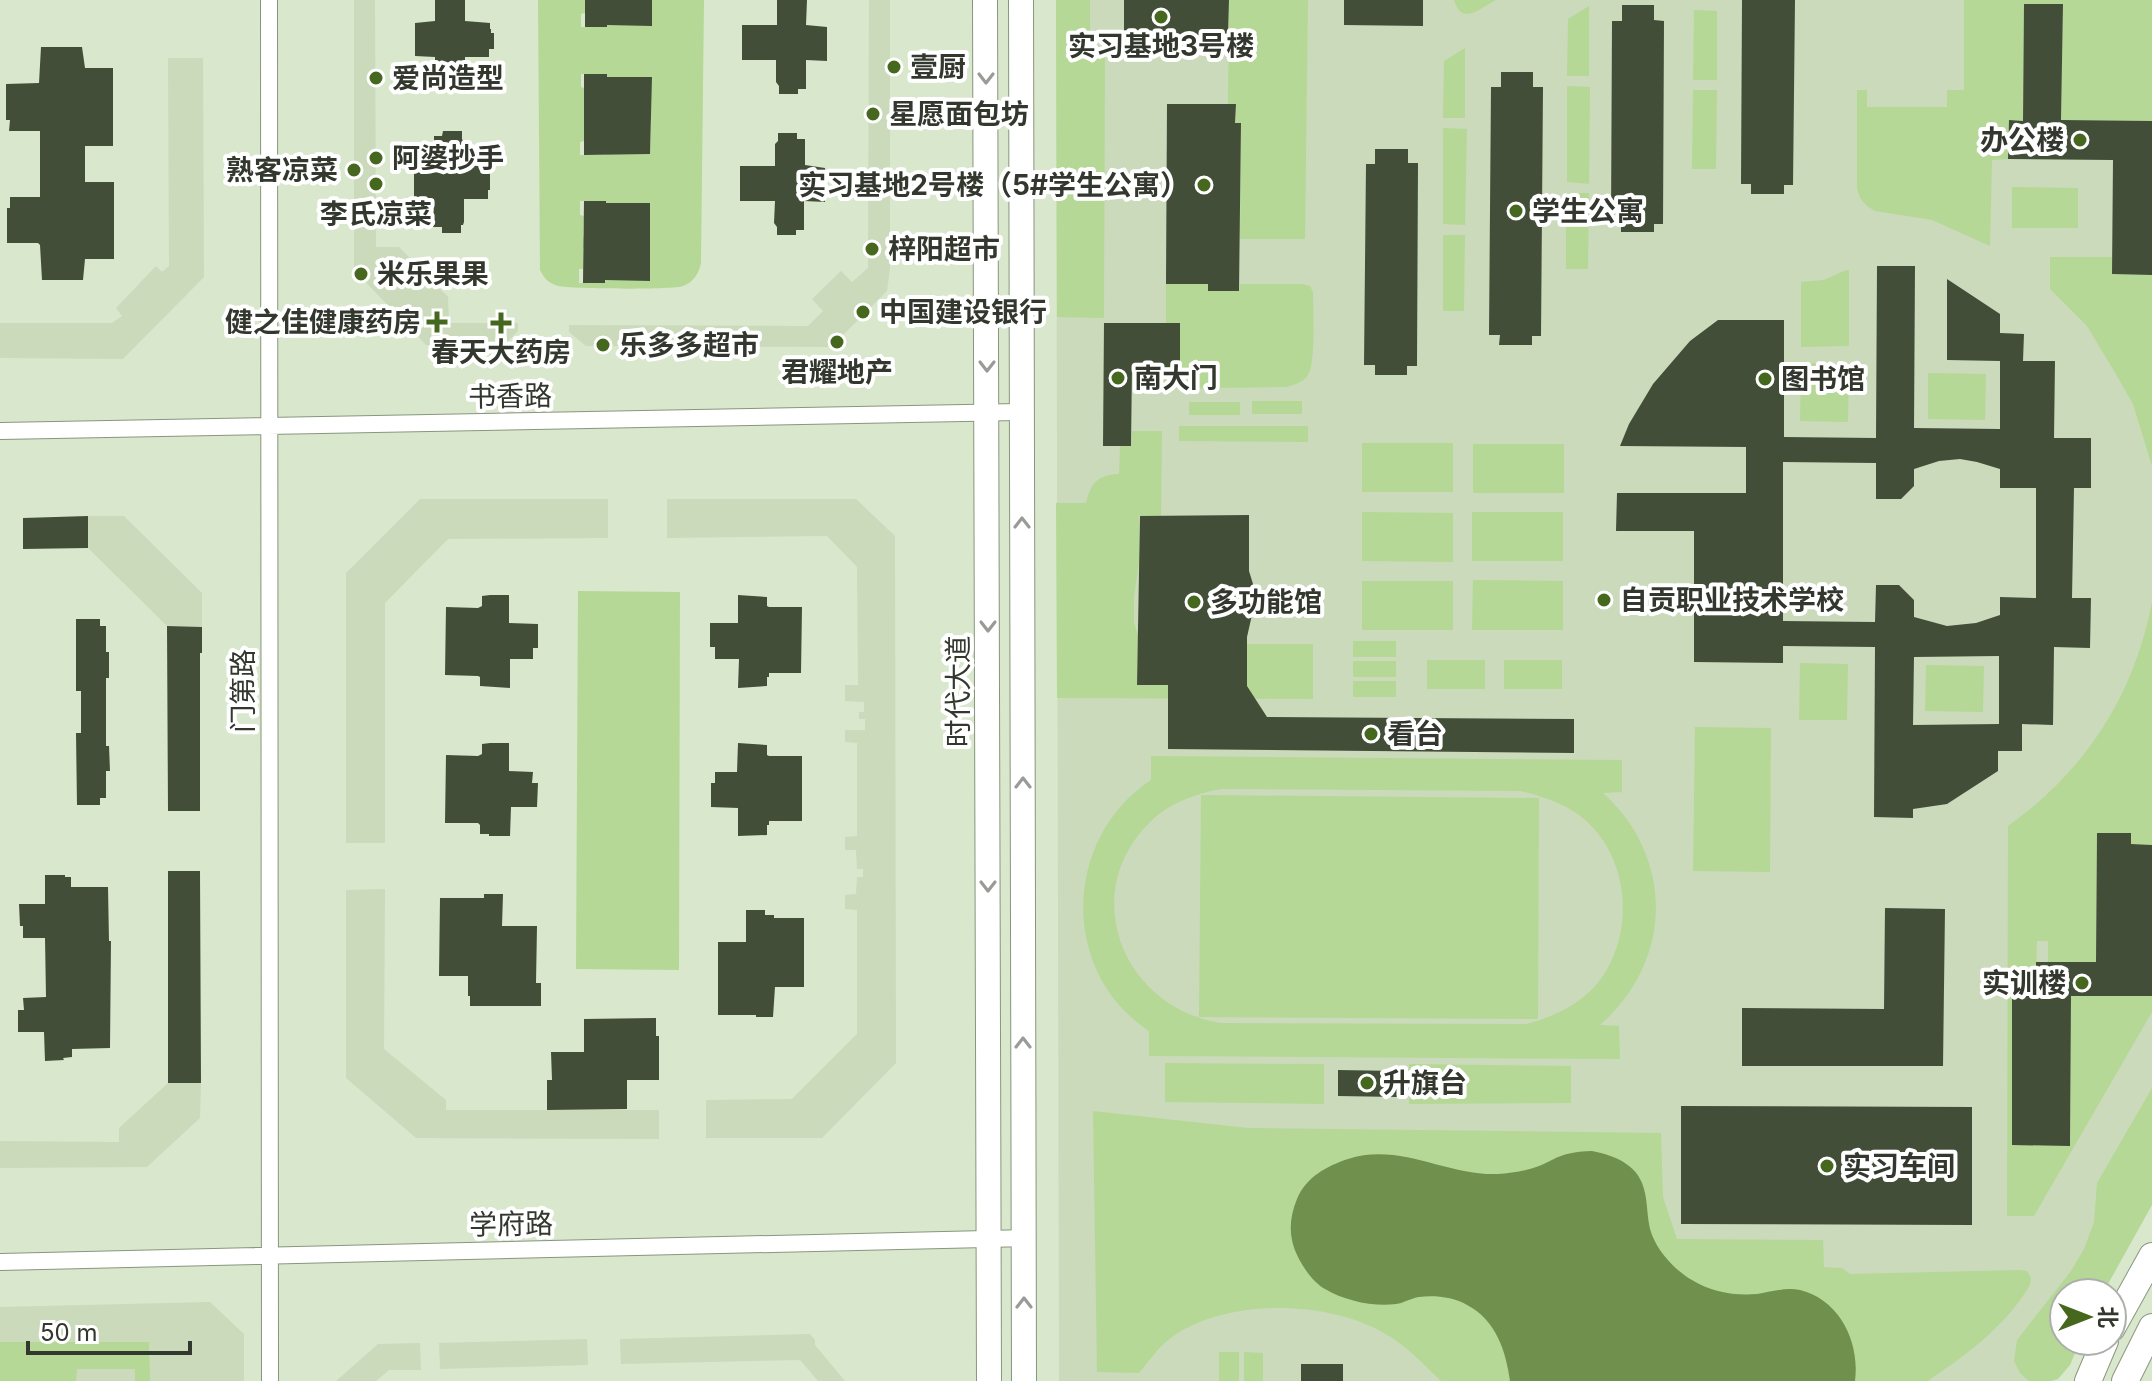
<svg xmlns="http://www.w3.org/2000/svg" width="2152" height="1381" font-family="Inter,'Noto Sans SC',sans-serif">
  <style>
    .built { fill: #cadabb }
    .green { fill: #b5d896; fill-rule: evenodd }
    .water { fill: #6f914d }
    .building { fill: #434e39; fill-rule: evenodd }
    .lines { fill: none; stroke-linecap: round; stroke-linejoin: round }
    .minor-casing { stroke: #89967e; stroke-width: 18 }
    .secondary-casing { stroke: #89967e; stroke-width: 26 }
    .primary-casing { stroke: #89967e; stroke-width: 28 }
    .minor { stroke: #fff; stroke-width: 16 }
    .secondary { stroke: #fff; stroke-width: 24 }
    .primary { stroke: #fff; stroke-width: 26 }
    .oneway { stroke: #999c96 }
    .poi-dot { fill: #46671e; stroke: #fff; stroke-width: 3 }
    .labels { text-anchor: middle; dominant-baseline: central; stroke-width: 8; stroke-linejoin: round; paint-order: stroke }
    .poi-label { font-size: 28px; font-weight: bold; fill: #33382e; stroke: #fff; text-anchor: start }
    .street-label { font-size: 28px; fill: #33382e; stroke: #fff }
  </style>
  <rect width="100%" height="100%" fill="#d9e7cd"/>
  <!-- built -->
  <path class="built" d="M 354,0 L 375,0 L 376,247 L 399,247 L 448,297 L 449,323 L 518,323 L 518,331 L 504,345 L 426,345 L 354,270 Z
    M 869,0 L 890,0 L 890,268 L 887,291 L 831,347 L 586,346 L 569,332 L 569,325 L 808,326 L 823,311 L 812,299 L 841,271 L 852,282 L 868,268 Z
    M 1056,0 L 2152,0 L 2152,1145 L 2064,1293 L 2064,1310 L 2029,1381 L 1059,1381 Z
    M 168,58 L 203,58 L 204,277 L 123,359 L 0,358 L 0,323 L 112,323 L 122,316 L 116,308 L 156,266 L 162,272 L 169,266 Z
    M 420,499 L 608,499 L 608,538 L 448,539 L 385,603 L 385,843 L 346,843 L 346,573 Z
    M 667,499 L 856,499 L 895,536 L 896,1063 L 822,1138 L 706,1138 L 706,1100 L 792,1099 L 857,1034 L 857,910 L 845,909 L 845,895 L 856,894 L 857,877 L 863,877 L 863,869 L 857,869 L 856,850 L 845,850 L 845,837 L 857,836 L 857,743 L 845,742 L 845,730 L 865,730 L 865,719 L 859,719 L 859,712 L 864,712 L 864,702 L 845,701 L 845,685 L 858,685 L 857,567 L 827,536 L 667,538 Z
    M 88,516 L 124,516 L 202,593 L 202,627 L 167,626 L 88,548 Z
    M 385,889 L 384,1049 L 446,1100 L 446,1110 L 659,1110 L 659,1139 L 416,1138 L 346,1078 L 346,890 Z
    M 168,1083 L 201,1083 L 200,1118 L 147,1167 L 0,1168 L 0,1141 L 119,1142 L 119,1128 Z
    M 210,1302 L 244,1334 L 244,1381 L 0,1381 L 0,1307 Z
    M 810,1334 L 815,1340 L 815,1345 L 845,1381 L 818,1381 L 800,1360 L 621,1364 L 620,1339 Z
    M 587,1339 L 588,1365 L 440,1369 L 439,1343 Z
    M 420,1343 L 421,1370 L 389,1370 L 376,1381 L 336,1381 L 378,1344 Z"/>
  <!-- green -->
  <path class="green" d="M 538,0 L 585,0 L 585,13 L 581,14 L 581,27 L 607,27 L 607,22 L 652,25 L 652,0 L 704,0 L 701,263 C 699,273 694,282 683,286 C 673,290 569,289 558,286 C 548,283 544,278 540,270 ZM 581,74 L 607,74 L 607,81 L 630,82 L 630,77 L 651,77 L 651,110 L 640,110 L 651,121 L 650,154 L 630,154 L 606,148 L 606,155 L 580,155 L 580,142 L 584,141 L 584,88 L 581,87 ZM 580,201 L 606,201 L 606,207 L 630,203 L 650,204 L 650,281 L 605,277 L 604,283 L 579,283 L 579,269 L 583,269 L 583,248 L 592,247 L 583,236 L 584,216 L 580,215 Z
    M 1056,0 L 1090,0 L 1090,57 L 1105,57 L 1104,318 L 1057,317 Z
    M 1229,0 L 1308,0 L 1305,239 L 1240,239 L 1241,124 L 1235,123 L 1236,105 L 1228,104 Z
    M 1454,0 L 1496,0 C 1480,8 1462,27 1454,0 Z
    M 1964,0 L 2152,0 L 2152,121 L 2061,120 L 2063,5 L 2024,4 L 2023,121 L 2009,121 L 2008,159 L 1992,160 L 1990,246 L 1932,220 L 1875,211 L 1867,206 L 1860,198 L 1857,188 L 1857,90 L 1867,90 L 1867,107 L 1947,107 L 1947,90 L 1964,90 Z
    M 1589,6 L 1589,76 L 1567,76 L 1568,19 Z
    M 1694,10 L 1717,11 L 1717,80 L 1693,80 Z
    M 1465,48 L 1465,118 L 1443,118 L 1444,61 Z
    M 1567,86 L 1590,87 L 1589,184 L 1567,182 Z
    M 1693,90 L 1717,90 L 1716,169 L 1692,169 Z
    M 1443,128 L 1467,129 L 1465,225 L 1443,224 Z
    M 2012,187 L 2078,188 L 2078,228 L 2012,228 Z
    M 1566,193 L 1589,193 L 1588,269 L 1566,269 Z
    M 1443,235 L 1465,235 L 1464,311 L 1443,311 Z
    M 2152,240 L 2152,466 L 2133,404 L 2114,371 L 2087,326 L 2050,289 L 2050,257 L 2112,257 L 2112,274 L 2151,275 Z
    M 1846,270 L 1849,270 L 1849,346 L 1801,347 L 1801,282 L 1824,280 Z
    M 1166,284 L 1208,284 L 1208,291 L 1239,291 L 1240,284 L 1302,284 L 1310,286 L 1313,292 C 1313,309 1316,363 1308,375 C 1303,383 1293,385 1286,387 L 1132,389 L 1132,367 L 1180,367 L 1180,323 L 1166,323 Z
    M 1801,363 L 1849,364 L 1848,422 L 1800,421 Z
    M 1928,373 L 1986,374 L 1985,420 L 1928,419 Z
    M 1252,401 L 1302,401 L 1302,414 L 1252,414 Z
    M 1189,402 L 1240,402 L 1240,415 L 1189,415 Z
    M 1179,426 L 1308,426 L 1308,442 L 1179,441 Z
    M 1132,431 L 1162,431 L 1161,516 L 1139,516 L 1139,563 L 1134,597 L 1134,623 L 1138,635 L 1137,685 L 1246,686 L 1247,644 L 1313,644 L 1313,699 L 1057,698 L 1056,503 L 1086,503 C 1091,483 1097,475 1119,474 L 1120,446 L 1131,446 Z
    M 1362,443 L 1453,443 L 1453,492 L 1362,492 Z
    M 1473,444 L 1564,444 L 1564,493 L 1473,493 Z
    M 1362,512 L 1453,513 L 1453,562 L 1362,561 Z
    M 1472,512 L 1563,512 L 1563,561 L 1472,561 Z
    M 1473,580 L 1563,581 L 1563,630 L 1472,630 Z
    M 1362,581 L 1453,581 L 1453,630 L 1362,630 Z
    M 578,591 L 680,592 L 679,970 L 576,969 Z
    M 2152,602 L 2152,845 L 2131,844 L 2130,833 L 2097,833 L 2096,962 L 2048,962 L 2048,941 L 2037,941 L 2036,971 L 2012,972 L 2012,1145 L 2070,1145 L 2071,996 L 2152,996 L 2152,1012 L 2034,1216 L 2007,1216 L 2008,826 C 2085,771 2134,696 2152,602 Z
    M 1353,641 L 1396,641 L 1396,657 L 1353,657 Z
    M 1427,660 L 1485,660 L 1485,689 L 1427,689 Z
    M 1504,660 L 1562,660 L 1562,689 L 1504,689 Z
    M 1353,661 L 1396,661 L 1396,677 L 1353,677 Z
    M 1800,663 L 1848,664 L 1847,720 L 1799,720 Z
    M 1926,665 L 1984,666 L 1983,712 L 1925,711 Z
    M 1353,681 L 1396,681 L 1396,697 L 1353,697 Z
    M 1695,727 L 1771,728 L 1770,872 L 1693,871 Z
    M 1151,756 L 1622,760 L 1622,792 L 1603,793 C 1675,858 1673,961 1600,1025 L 1619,1026 L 1620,1059 L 1149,1056 L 1149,1031 C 1059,972 1063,838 1151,780 ZM 1221,789 L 1521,791 C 1540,796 1557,801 1573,811 C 1625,844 1637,919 1606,971 C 1589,1000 1558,1016 1526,1024 L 1221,1023 C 1123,1008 1077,894 1150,822 C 1169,803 1195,794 1221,789 Z
    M 1201,795 L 1539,798 L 1538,1019 L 1199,1017 Z
    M 1165,1063 L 1324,1064 L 1324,1104 L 1165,1102 Z
    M 1409,1064 L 1571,1066 L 1571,1103 L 1409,1104 Z
    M 2152,1088 L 2152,1205 L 2103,1293 L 2064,1293 L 2064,1341 L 2080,1341 L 2070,1365 L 2058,1379 L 2051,1381 L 2029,1381 L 2020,1373 L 2014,1361 L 2017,1340 L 2071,1271 L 2084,1249 L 2094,1222 L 2097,1183 Z
    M 1093,1111 L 1248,1128 L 1661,1133 L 1663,1197 L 1677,1239 L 1823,1240 L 1824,1267 L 1842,1268 L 1850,1274 L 2019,1270 L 2027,1271 L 2031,1278 L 2030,1285 C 2006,1326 1966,1355 1928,1381 L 1441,1381 C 1423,1364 1406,1345 1384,1333 C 1327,1300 1227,1298 1172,1337 C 1159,1346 1149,1361 1139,1373 L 1097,1372 Z
    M 0,1342 L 149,1342 L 150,1381 L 135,1381 L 135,1369 L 77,1369 L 76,1381 L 0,1381 Z
    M 1219,1352 L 1239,1352 L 1239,1381 L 1219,1381 Z
    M 1244,1352 L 1263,1353 L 1263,1381 L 1244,1381 Z"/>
  <!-- water -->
  <path class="water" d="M 1592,1151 C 1616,1156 1640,1165 1645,1193 C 1648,1207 1647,1222 1652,1235 C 1659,1253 1676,1271 1692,1280 C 1711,1292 1735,1296 1757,1294 C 1771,1292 1785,1287 1800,1290 C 1840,1300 1860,1342 1855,1381 L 1510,1381 C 1506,1351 1496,1320 1467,1305 C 1454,1297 1434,1295 1419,1297 C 1411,1298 1404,1303 1396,1304 C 1374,1307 1345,1301 1325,1289 C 1314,1283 1304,1269 1298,1257 C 1288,1238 1289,1218 1297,1199 C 1306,1177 1327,1166 1348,1159 C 1400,1142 1446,1176 1498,1174 C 1511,1173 1526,1171 1539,1166 C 1549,1162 1558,1156 1567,1154 C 1575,1152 1584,1151 1592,1151 Z"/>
  <!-- building -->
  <path class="building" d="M 435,0 L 465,0 L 465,21 L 490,23 L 490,29 L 491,29 L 491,33 L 494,33 L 494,49 L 489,49 L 489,57 L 465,57 L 465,80 L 462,84 L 462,91 L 443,91 L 443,85 L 435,85 L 435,57 L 415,56 L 415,23 L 435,21 Z
    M 585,0 L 652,0 L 652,26 L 607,25 L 607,27 L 585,27 Z
    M 777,0 L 807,0 L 806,25 L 827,27 L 827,61 L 806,60 L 806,89 L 798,89 L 798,94 L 779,94 L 779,86 L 776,82 L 776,60 L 742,60 L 742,25 L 777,25 Z
    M 1124,0 L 1229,0 L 1228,36 L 1198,35 L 1198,40 L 1171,40 L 1171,34 L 1124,33 Z
    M 1344,0 L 1423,0 L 1423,26 L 1344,25 Z
    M 1742,0 L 1795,0 L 1793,185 L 1784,185 L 1784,194 L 1751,194 L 1751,184 L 1741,184 Z
    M 2024,4 L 2063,4 L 2061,120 L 2152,121 L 2152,275 L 2112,274 L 2113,160 L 2008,159 L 2009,120 L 2023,121 Z
    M 1622,5 L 1654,5 L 1654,20 L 1664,21 L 1663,224 L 1654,224 L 1654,232 L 1621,232 L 1621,222 L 1611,222 L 1612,21 L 1622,21 Z
    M 41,47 L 82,47 L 85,68 L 113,68 L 113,146 L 85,146 L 85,182 L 114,182 L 114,259 L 85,259 L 83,280 L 42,280 L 40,245 L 38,243 L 7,243 L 7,208 L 10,208 L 10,197 L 40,197 L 40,131 L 9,131 L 10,120 L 6,120 L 6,84 L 39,83 Z
    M 1501,72 L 1533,72 L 1533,87 L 1543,87 L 1541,336 L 1532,336 L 1532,345 L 1499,345 L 1500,335 L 1489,335 L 1491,87 L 1501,87 Z
    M 584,74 L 607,74 L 607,77 L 652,77 L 650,154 L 584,155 Z
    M 1167,104 L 1236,104 L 1235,123 L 1241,123 L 1239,291 L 1208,291 L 1208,284 L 1166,284 Z
    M 443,131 L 462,131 L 462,139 L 464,143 L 464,162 L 489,165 L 489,171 L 490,171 L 490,190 L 488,190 L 488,199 L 464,199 L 464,222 L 463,225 L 461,225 L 461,233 L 442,233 L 442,227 L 433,227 L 434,199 L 414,198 L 414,165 L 434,163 L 434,136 L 442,136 Z
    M 778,133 L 797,133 L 797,139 L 805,139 L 805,165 L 825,168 L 825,202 L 804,201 L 804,230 L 796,230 L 796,235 L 777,235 L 777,227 L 774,223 L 775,201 L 740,201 L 740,166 L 775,166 L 775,144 L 778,141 Z
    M 1375,149 L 1408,149 L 1408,163 L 1418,163 L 1417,366 L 1407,366 L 1407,375 L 1375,375 L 1375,365 L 1364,365 L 1366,164 L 1375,164 Z
    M 584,201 L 606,201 L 606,203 L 650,203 L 650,281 L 605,280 L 605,283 L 583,283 Z
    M 1877,266 L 1915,266 L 1914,428 L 2000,429 L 2000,361 L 1947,360 L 1947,279 L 2000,314 L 2000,333 L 2024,334 L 2023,361 L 2055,361 L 2054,438 L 2091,438 L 2091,488 L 2074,488 L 2072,598 L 2091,598 L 2090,648 L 2054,647 L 2053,725 L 2022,724 L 2022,751 L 1998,751 L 1998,771 L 1947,804 L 1913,809 L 1913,818 L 1874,817 L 1875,647 L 1783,646 L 1783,663 L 1694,662 L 1694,531 L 1616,531 L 1617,493 L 1746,493 L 1746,447 L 1620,446 L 1629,424 L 1653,384 L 1690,341 L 1718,320 L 1784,320 L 1784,437 L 1876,438 ZM 1960,459 L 1977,462 L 2000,469 L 2000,488 L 2036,488 L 2036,598 L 2000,597 L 2000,615 L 1976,623 L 1947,626 L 1914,617 L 1914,600 L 1899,585 L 1876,585 L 1875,622 L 1783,621 L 1783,462 L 1876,463 L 1876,499 L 1901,499 L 1914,486 L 1914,469 L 1939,461 ZM 1999,656 L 1999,724 L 1913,725 L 1914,657 Z
    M 1104,323 L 1180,323 L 1180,367 L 1132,367 L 1131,446 L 1103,446 Z
    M 1249,515 L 1249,571 L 1253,584 L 1254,606 L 1247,637 L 1247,686 L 1267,717 L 1574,719 L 1574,753 L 1168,749 L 1168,685 L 1137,685 L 1140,516 Z
    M 88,516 L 88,548 L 23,549 L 23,518 Z
    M 490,595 L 509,595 L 509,623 L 538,624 L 538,648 L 533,648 L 533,659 L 510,659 L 510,688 L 480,686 L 480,677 L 478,676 L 445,675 L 446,607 L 478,608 L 482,606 L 482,596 Z
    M 738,595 L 767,597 L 767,606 L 769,607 L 802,607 L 801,673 L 769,673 L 769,677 L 767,677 L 767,686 L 738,688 L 739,659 L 715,659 L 715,647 L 710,647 L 710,623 L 738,623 Z
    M 76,619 L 100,619 L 100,626 L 106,626 L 106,652 L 109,652 L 109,678 L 106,678 L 106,746 L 109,746 L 110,771 L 106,771 L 106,798 L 100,798 L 100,805 L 77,805 L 76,733 L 81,733 L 81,691 L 76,691 Z
    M 167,626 L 202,627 L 202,653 L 200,653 L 200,811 L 168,811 Z
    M 490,743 L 509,743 L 509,771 L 533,772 L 532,783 L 538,783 L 537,807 L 511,807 L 510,836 L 489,836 L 489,834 L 480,834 L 480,825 L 478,823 L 445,823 L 446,755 L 478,756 L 482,754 L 482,744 Z
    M 738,743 L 767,745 L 767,755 L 769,756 L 802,756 L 802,821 L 769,821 L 769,825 L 767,825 L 767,835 L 738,836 L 738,808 L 711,807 L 711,783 L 715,783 L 715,772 L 737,772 Z
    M 2097,833 L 2131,833 L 2131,844 L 2152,845 L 2152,996 L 2071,996 L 2070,1146 L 2012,1145 L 2012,971 L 2036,971 L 2036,962 L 2096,962 Z
    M 168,871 L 200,871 L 201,1083 L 168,1083 Z
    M 45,875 L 65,875 L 65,877 L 71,877 L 71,887 L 108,887 L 109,941 L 111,941 L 110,1048 L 72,1049 L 72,1057 L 63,1058 L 64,1060 L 45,1061 L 44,1032 L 18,1032 L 18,1010 L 24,1010 L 23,998 L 46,997 L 45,938 L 23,938 L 23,926 L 20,926 L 19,904 L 45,904 Z
    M 484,894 L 503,894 L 502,926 L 537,926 L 536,983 L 541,983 L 541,1006 L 470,1006 L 470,996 L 468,996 L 468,976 L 439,976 L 440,898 L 484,898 Z
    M 1885,908 L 1945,909 L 1943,1066 L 1742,1066 L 1742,1008 L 1884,1009 Z
    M 746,910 L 765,910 L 765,915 L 774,915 L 774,918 L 804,918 L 804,987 L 775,987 L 773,1017 L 756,1017 L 756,1015 L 718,1015 L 718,942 L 746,942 Z
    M 656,1018 L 656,1036 L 659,1036 L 659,1080 L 627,1080 L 627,1109 L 547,1110 L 547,1080 L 552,1080 L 551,1052 L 584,1052 L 584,1019 Z
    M 1338,1070 L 1397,1071 L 1397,1097 L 1338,1096 Z
    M 1681,1106 L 1972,1107 L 1972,1225 L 1681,1224 Z
    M 1301,1364 L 1343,1364 L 1343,1381 L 1301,1381 Z"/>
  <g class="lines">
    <defs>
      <path id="minor" d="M 269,0 L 270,1381
        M 0,431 L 1022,412
        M 0,1262 L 1024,1238"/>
      <path id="secondary" d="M 985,0 L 989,1381
        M 1021,0 L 1024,1381"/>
      <path id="primary" d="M 2112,1328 L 2152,1256
        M 2088,1381 L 2105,1341
        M 2125,1381 L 2152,1327"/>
    </defs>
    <!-- minor casing -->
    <use href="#minor" class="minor-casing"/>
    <!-- secondary casing -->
    <use href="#secondary" class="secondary-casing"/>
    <!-- primary casing -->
    <use href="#primary" class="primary-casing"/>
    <!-- minor -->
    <use href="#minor" class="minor"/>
    <!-- secondary -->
    <use href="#secondary" class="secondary"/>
    <!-- primary -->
    <use href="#primary" class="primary"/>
  </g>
  <!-- one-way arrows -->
  <defs><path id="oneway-chevron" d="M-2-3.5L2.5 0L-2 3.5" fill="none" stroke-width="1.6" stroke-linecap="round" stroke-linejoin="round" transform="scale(2)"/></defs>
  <g class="oneway">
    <use href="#oneway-chevron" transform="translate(986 78) rotate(90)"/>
    <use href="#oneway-chevron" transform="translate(987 366) rotate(90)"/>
    <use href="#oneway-chevron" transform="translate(1022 523) rotate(-90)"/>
    <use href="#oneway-chevron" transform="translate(988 626) rotate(90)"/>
    <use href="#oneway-chevron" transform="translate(1023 783) rotate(-90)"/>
    <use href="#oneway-chevron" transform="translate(988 886) rotate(90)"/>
    <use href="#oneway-chevron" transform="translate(1023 1043) rotate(-90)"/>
    <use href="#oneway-chevron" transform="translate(1024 1303) rotate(-90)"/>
  </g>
  <!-- markers -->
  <g class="poi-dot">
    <circle cx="1161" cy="17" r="8"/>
    <circle cx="894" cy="67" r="8"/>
    <circle cx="376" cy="78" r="8"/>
    <circle cx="873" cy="114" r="8"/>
    <circle cx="2080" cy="140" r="8"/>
    <circle cx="376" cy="158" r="8"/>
    <circle cx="354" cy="170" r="8"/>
    <circle cx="376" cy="184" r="8"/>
    <circle cx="1204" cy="185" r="8"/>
    <circle cx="1516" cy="211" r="8"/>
    <circle cx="872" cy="249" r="8"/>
    <circle cx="361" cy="274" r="8"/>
    <circle cx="863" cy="312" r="8"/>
    <path d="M433 310h8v8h8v8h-8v8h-8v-8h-8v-8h8z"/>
    <path d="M497 311h8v8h8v8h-8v8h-8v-8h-8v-8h8z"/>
    <circle cx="837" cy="342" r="8"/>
    <circle cx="603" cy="345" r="8"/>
    <circle cx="1118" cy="378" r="8"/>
    <circle cx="1765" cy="379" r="8"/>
    <circle cx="1604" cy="600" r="8"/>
    <circle cx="1194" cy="602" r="8"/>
    <circle cx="1371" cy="734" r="8"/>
    <circle cx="2082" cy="983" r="8"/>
    <circle cx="1367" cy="1083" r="8"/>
    <circle cx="1827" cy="1166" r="8"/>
  </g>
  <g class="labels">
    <!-- poi labels -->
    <g class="poi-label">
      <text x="1161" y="46" text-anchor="middle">实习基地3号楼</text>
      <text x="910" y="67">壹厨</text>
      <text x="392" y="78">爱尚造型</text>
      <text x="889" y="114">星愿面包坊</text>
      <text x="2064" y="140" text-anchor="end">办公楼</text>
      <text x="392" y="158">阿婆抄手</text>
      <text x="338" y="170" text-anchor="end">熟客凉菜</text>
      <text x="1188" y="185" text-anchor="end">实习基地2号楼（5#学生公寓）</text>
      <text x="1532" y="211">学生公寓</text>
      <text x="376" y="214" text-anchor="middle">李氏凉菜</text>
      <text x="888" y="249">梓阳超市</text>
      <text x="377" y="274">米乐果果</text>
      <text x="879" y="312">中国建设银行</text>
      <text x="421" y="322" text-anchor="end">健之佳健康药房</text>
      <text x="619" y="345">乐多多超市</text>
      <text x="501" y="352" text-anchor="middle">春天大药房</text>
      <text x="837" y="372" text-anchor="middle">君耀地产</text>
      <text x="1134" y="378">南大门</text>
      <text x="1781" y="379">图书馆</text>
      <text x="1620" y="600">自贡职业技术学校</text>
      <text x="1210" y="602">多功能馆</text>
      <text x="1387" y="734">看台</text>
      <text x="2066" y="983" text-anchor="end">实训楼</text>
      <text x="1383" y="1083">升旗台</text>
      <text x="1843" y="1166">实习车间</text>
    </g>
    <!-- street labels -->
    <g class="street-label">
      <text transform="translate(510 396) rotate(-1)">书香路</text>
      <text transform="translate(243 691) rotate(-90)">门第路</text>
      <text transform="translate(958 691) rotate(-90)">时代大道</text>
      <text transform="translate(511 1224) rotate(-1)">学府路</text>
    </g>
  </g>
  <!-- north arrow -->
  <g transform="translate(2088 1317) rotate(90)"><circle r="38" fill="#ffffff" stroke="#adafab" stroke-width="2"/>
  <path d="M0-6L14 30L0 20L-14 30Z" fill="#46671e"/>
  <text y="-12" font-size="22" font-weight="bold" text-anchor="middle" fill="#33382e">北</text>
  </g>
  <!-- scale -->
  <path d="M28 1341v12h162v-12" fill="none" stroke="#33382e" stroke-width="4"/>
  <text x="40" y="1341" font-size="24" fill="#33382e" stroke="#ffffff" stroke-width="6" paint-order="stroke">50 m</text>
</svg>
